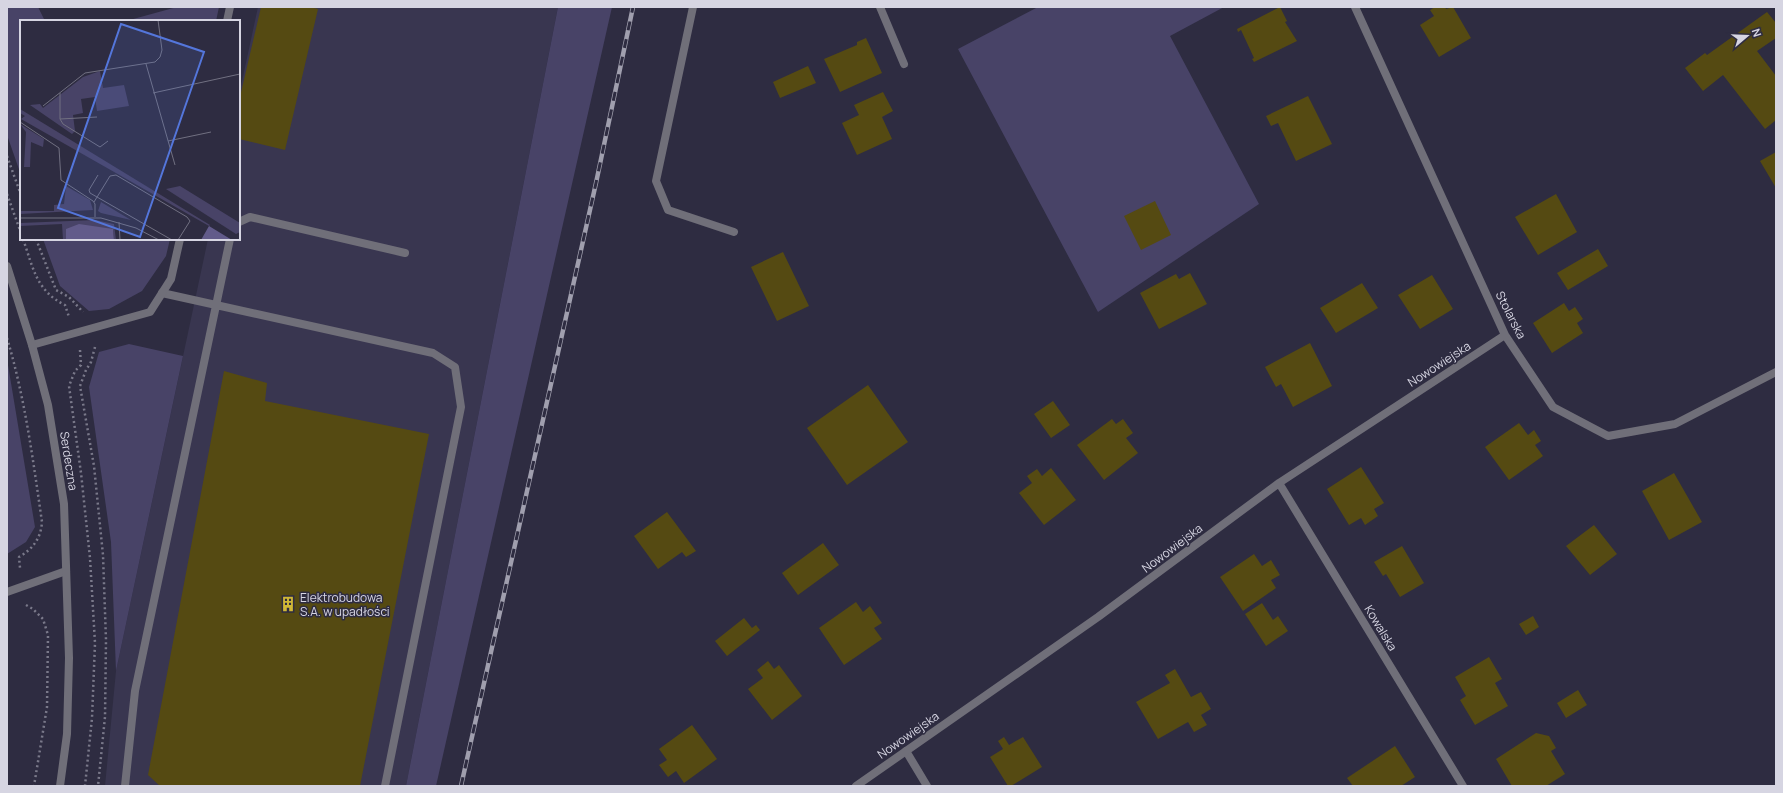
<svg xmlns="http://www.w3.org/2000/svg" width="1783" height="793" font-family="Manrope,sans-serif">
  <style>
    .built { fill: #393650 }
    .green { fill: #484367 }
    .building { fill: #554a12 }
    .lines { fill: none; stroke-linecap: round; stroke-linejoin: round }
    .path { stroke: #7a798a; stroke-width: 2.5; stroke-dasharray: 2 3; stroke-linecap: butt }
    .service { stroke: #706f79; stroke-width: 8 }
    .minor { stroke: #706f79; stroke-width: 8 }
    .tertiary { stroke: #706f79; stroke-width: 8 }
    .rail-casing { stroke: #a09fae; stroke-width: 4.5 }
    .rail { stroke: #2e2c41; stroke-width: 3; stroke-dasharray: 9; stroke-linecap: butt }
    .labels { text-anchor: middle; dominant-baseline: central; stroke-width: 3; stroke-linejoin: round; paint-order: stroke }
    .street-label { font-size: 12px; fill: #d6d5e2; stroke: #2e2c41 }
    .poi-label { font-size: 12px; fill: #d6d5e2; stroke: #2e2c41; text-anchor: start }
    .inset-road { fill: none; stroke: #717081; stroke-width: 1 }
    .view { fill: #5476db; fill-opacity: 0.15; stroke: #5476db; stroke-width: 2 }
    .inset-edge { fill: none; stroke: #d6d5e2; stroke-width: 2 }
  </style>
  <rect width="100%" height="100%" fill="#2e2c41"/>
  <!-- built -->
  <path class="built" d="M 258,7 L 558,7 L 406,786 L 105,786 L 116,671 L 208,239 L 239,239 L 239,95 Z"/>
  <!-- green -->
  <path class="green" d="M 7,7 L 38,7 L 45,21 L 21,21 L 21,175 L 7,135 Z
    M 177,7 L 219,7 L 216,21 L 126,21 Z
    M 558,7 L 612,7 L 436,786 L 406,786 Z
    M 1038,7 L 1224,7 L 1170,36 L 1259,204 L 1098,312 L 958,49 Z
    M 43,239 L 170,239 L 166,256 L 142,291 L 109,309 L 89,311 L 60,286 Z
    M 129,344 L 183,356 L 116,671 L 111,542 L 89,387 L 99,352 Z
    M 7,359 L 35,527 L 26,542 L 7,554 Z"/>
  <!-- building -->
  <path class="building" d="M 261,7 L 310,7 L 318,9 L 285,150 L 239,139 L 239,101 Z
    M 1280,7 L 1287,21 L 1285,22 L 1297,41 L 1254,62 L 1252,59 L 1254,58 L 1241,30 L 1238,32 L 1237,29 Z
    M 1435,7 L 1445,7 L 1446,9 L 1453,7 L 1471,38 L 1439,57 L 1420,25 L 1434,16 L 1430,10 Z
    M 1767,12 L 1776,23 L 1776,38 L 1757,51 L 1776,76 L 1776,120 L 1765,129 L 1723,75 L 1703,91 L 1685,68 L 1705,53 L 1707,55 Z
    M 866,38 L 882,73 L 840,92 L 824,59 L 857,45 L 857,42 Z
    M 808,66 L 816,83 L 780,98 L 773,82 Z
    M 883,92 L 893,111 L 882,117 L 892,139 L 857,155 L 842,123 L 859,115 L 854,105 Z
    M 1308,96 L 1332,144 L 1296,161 L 1278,123 L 1271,126 L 1266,116 Z
    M 1776,152 L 1776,188 L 1760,161 Z
    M 1556,194 L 1577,232 L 1538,255 L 1515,217 Z
    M 1155,201 L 1171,235 L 1141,250 L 1124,216 Z
    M 1598,249 L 1608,266 L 1568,290 L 1557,273 Z
    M 783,252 L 809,306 L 777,321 L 751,267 Z
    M 1190,273 L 1207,304 L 1159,329 L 1140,293 L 1176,274 L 1179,279 Z
    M 1432,275 L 1453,309 L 1420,329 L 1398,295 Z
    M 1362,283 L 1378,308 L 1336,333 L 1320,308 Z
    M 1564,303 L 1569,311 L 1575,307 L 1583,319 L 1577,323 L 1583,333 L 1552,353 L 1533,323 Z
    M 1310,343 L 1332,386 L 1293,407 L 1281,384 L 1276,387 L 1265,367 Z
    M 224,371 L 267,383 L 265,401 L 429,434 L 360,786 L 160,786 L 148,775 Z
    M 868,385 L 908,442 L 847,485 L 807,428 Z
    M 1053,401 L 1070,425 L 1051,438 L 1034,414 Z
    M 1112,419 L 1116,424 L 1123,419 L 1133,433 L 1126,438 L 1138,453 L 1104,480 L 1077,445 Z
    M 1519,423 L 1528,435 L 1534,430 L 1541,441 L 1535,445 L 1543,456 L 1509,480 L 1485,447 Z
    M 1361,467 L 1384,503 L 1374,509 L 1378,516 L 1365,525 L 1361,518 L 1349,525 L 1327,489 Z
    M 1051,468 L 1076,500 L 1044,525 L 1019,493 L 1032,483 L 1027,476 L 1037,469 L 1042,476 Z
    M 1674,473 L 1702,522 L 1669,540 L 1642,491 Z
    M 667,512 L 696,551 L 686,557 L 682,552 L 658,569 L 634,536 Z
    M 1594,525 L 1617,554 L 1590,575 L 1566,546 Z
    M 823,543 L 839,565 L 798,595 L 782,573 Z
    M 1402,546 L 1424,583 L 1400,597 L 1386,574 L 1383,576 L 1374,562 Z
    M 1254,554 L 1262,566 L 1271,560 L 1280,575 L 1271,580 L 1276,588 L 1243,611 L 1220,577 Z
    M 856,602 L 863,612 L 870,606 L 882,623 L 874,628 L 882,639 L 844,665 L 819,628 Z
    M 1262,603 L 1273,620 L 1278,616 L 1288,631 L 1266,646 L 1245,614 Z
    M 1533,616 L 1539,627 L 1526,635 L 1519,624 Z
    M 744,618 L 752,628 L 756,625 L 760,630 L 727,656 L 715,641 Z
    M 1489,657 L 1502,679 L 1495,683 L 1508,706 L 1475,725 L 1460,700 L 1466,696 L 1455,677 Z
    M 768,661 L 774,669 L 779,665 L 802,696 L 772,720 L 748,689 L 763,678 L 757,670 Z
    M 1175,669 L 1191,697 L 1201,692 L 1211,709 L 1201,715 L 1207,725 L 1194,732 L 1188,722 L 1158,739 L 1136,702 L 1170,683 L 1165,675 Z
    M 1578,690 L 1587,705 L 1566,718 L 1557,703 Z
    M 692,725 L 717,759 L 684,783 L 676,771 L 668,777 L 659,765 L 667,760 L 659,749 Z
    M 1536,733 L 1549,736 L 1556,748 L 1551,751 L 1565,774 L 1546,786 L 1512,786 L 1496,759 Z
    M 1004,737 L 1009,745 L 1023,737 L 1042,767 L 1011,786 L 1008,786 L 990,757 L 1003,749 L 998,741 Z
    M 1395,746 L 1415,777 L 1401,786 L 1353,786 L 1347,778 Z"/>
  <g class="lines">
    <!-- path -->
    <path class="path" d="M 7,156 L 21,195
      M 7,194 L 21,233
      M 23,239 C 33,267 36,291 65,305 L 69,317
      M 36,239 L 56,290 L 69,297 L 83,312
      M 7,338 C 25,398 33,460 42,522 C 41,538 33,549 19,557 L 20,568
      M 95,347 L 91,362 L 86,370 L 80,386 L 94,466 L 103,555 L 106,640 L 105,717 L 98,786
      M 80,350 L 81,365 L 75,371 L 69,386 L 81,473 L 90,558 L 95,643 L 92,718 L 85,786
      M 26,605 L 33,609 L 43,619 L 48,635 L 47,707 L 34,786"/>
    <!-- service -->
    <path class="service" d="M 693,7 L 656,181 L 668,210 L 734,232
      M 880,7 L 904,64
      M 239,222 L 250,217 L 405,253
      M 162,293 L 433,353 L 455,367 L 461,407 L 385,786
      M 7,592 L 66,571
      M 906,751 L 927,786
      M 125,786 L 135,691 L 230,239"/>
    <!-- minor -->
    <path class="minor" d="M 1355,7 L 1505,335 L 1553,407 L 1608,436 L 1675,424 L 1776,372
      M 227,21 L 230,7
      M 32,345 L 150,312 L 171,279 L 180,239
      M 1279,483 L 1463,786
      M 856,786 L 1098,617 L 1279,483 L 1505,335"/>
    <!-- tertiary -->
    <path class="tertiary" d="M 7,266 L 32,345 L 48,405 L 64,504 L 69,658 L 67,734 L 60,786"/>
    <defs>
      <path id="rail" d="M 461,786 L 596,183 L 633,7"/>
    </defs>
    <!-- rail casing -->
    <use href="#rail" class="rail-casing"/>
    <!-- rail -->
    <use href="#rail" class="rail"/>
  </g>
  <!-- icons -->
  <defs>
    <symbol id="building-bare" viewBox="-9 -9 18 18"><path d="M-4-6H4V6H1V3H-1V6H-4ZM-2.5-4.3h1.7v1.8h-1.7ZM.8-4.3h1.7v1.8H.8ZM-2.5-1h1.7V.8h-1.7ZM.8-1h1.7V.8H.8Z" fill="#d0b836" stroke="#2e2c41" stroke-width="2.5" paint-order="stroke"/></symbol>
  </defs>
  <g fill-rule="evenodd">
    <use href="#building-bare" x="277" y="593" width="22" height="22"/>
  </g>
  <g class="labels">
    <!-- street labels -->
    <g class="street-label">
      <text transform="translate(1511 315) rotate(63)">Stolarska</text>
      <text transform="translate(1439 364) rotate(-33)">Nowowiejska</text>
      <text transform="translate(69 461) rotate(81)">Serdeczna</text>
      <text transform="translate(1172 548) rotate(-37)">Nowowiejska</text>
      <text transform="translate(1381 628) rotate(59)">Kowalska</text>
      <text transform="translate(908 735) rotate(-35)">Nowowiejska</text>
    </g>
    <!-- poi labels -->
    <g class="poi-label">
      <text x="300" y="597">Elektrobudowa<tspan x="300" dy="14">S.A. w upadłości</tspan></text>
    </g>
  </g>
  <!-- overview -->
  <g transform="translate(20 20)">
    <rect width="220" height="220" fill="#2e2c41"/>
    <path d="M 80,51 L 83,68 L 104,65 L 109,86 L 77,91 L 75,77 L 61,79 L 63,93 L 53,95 L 55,111 L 52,114 L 10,85 L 20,84 L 23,88 L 63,57 ZM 0,89 L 190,205 L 189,206 L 1,99 L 5,96 L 0,93 ZM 0,104 L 24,119 L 23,127 L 11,122 L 10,147 L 4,147 L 6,112 ZM 46,166 L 70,180 L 73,190 L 0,194 L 0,191 L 34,191 L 34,185 L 44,184 ZM 160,166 L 220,203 L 220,212 L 216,214 L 146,169 ZM 81,182 L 111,200 L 81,193 L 78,191 ZM 75,200 L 94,204 L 96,220 L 94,220 L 93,209 L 46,209 L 46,220 L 43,220 L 42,204 L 0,206 L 0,203 Z" fill="#484367"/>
    <path d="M 59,204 L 93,209 L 94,220 L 46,220 L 46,209 ZM 189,206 L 212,220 L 181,220 Z" fill="#625b8a"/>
    <path class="inset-road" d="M 126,44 L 155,145M 40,73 L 40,99 L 43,104 L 80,127 L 88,121M 133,73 L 220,54M 23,86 L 65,53 L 135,42 L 140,37 L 142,30 L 138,0M 40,99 L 77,97M 0,102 L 39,128 L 41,160 L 73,181 L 75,184 L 75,197M 148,121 L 191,112M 78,155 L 69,170 L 70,173 L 152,220M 74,182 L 90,156 L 96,155 L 167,197 L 170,201 L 158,220M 0,198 L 81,198 L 116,208 L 139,220M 99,202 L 100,220"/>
    <path class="view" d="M 101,4 L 184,32 L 120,217 L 38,188 Z"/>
    <rect width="220" height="220" class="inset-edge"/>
  </g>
  <!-- border -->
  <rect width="1783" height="793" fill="none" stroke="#d6d5e2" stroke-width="16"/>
  <!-- north arrow -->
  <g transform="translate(1747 36) rotate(71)" stroke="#2e2c41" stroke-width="3" paint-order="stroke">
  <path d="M0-3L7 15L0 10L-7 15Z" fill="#d6d5e2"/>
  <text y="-6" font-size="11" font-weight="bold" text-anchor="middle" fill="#d6d5e2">N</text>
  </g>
</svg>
